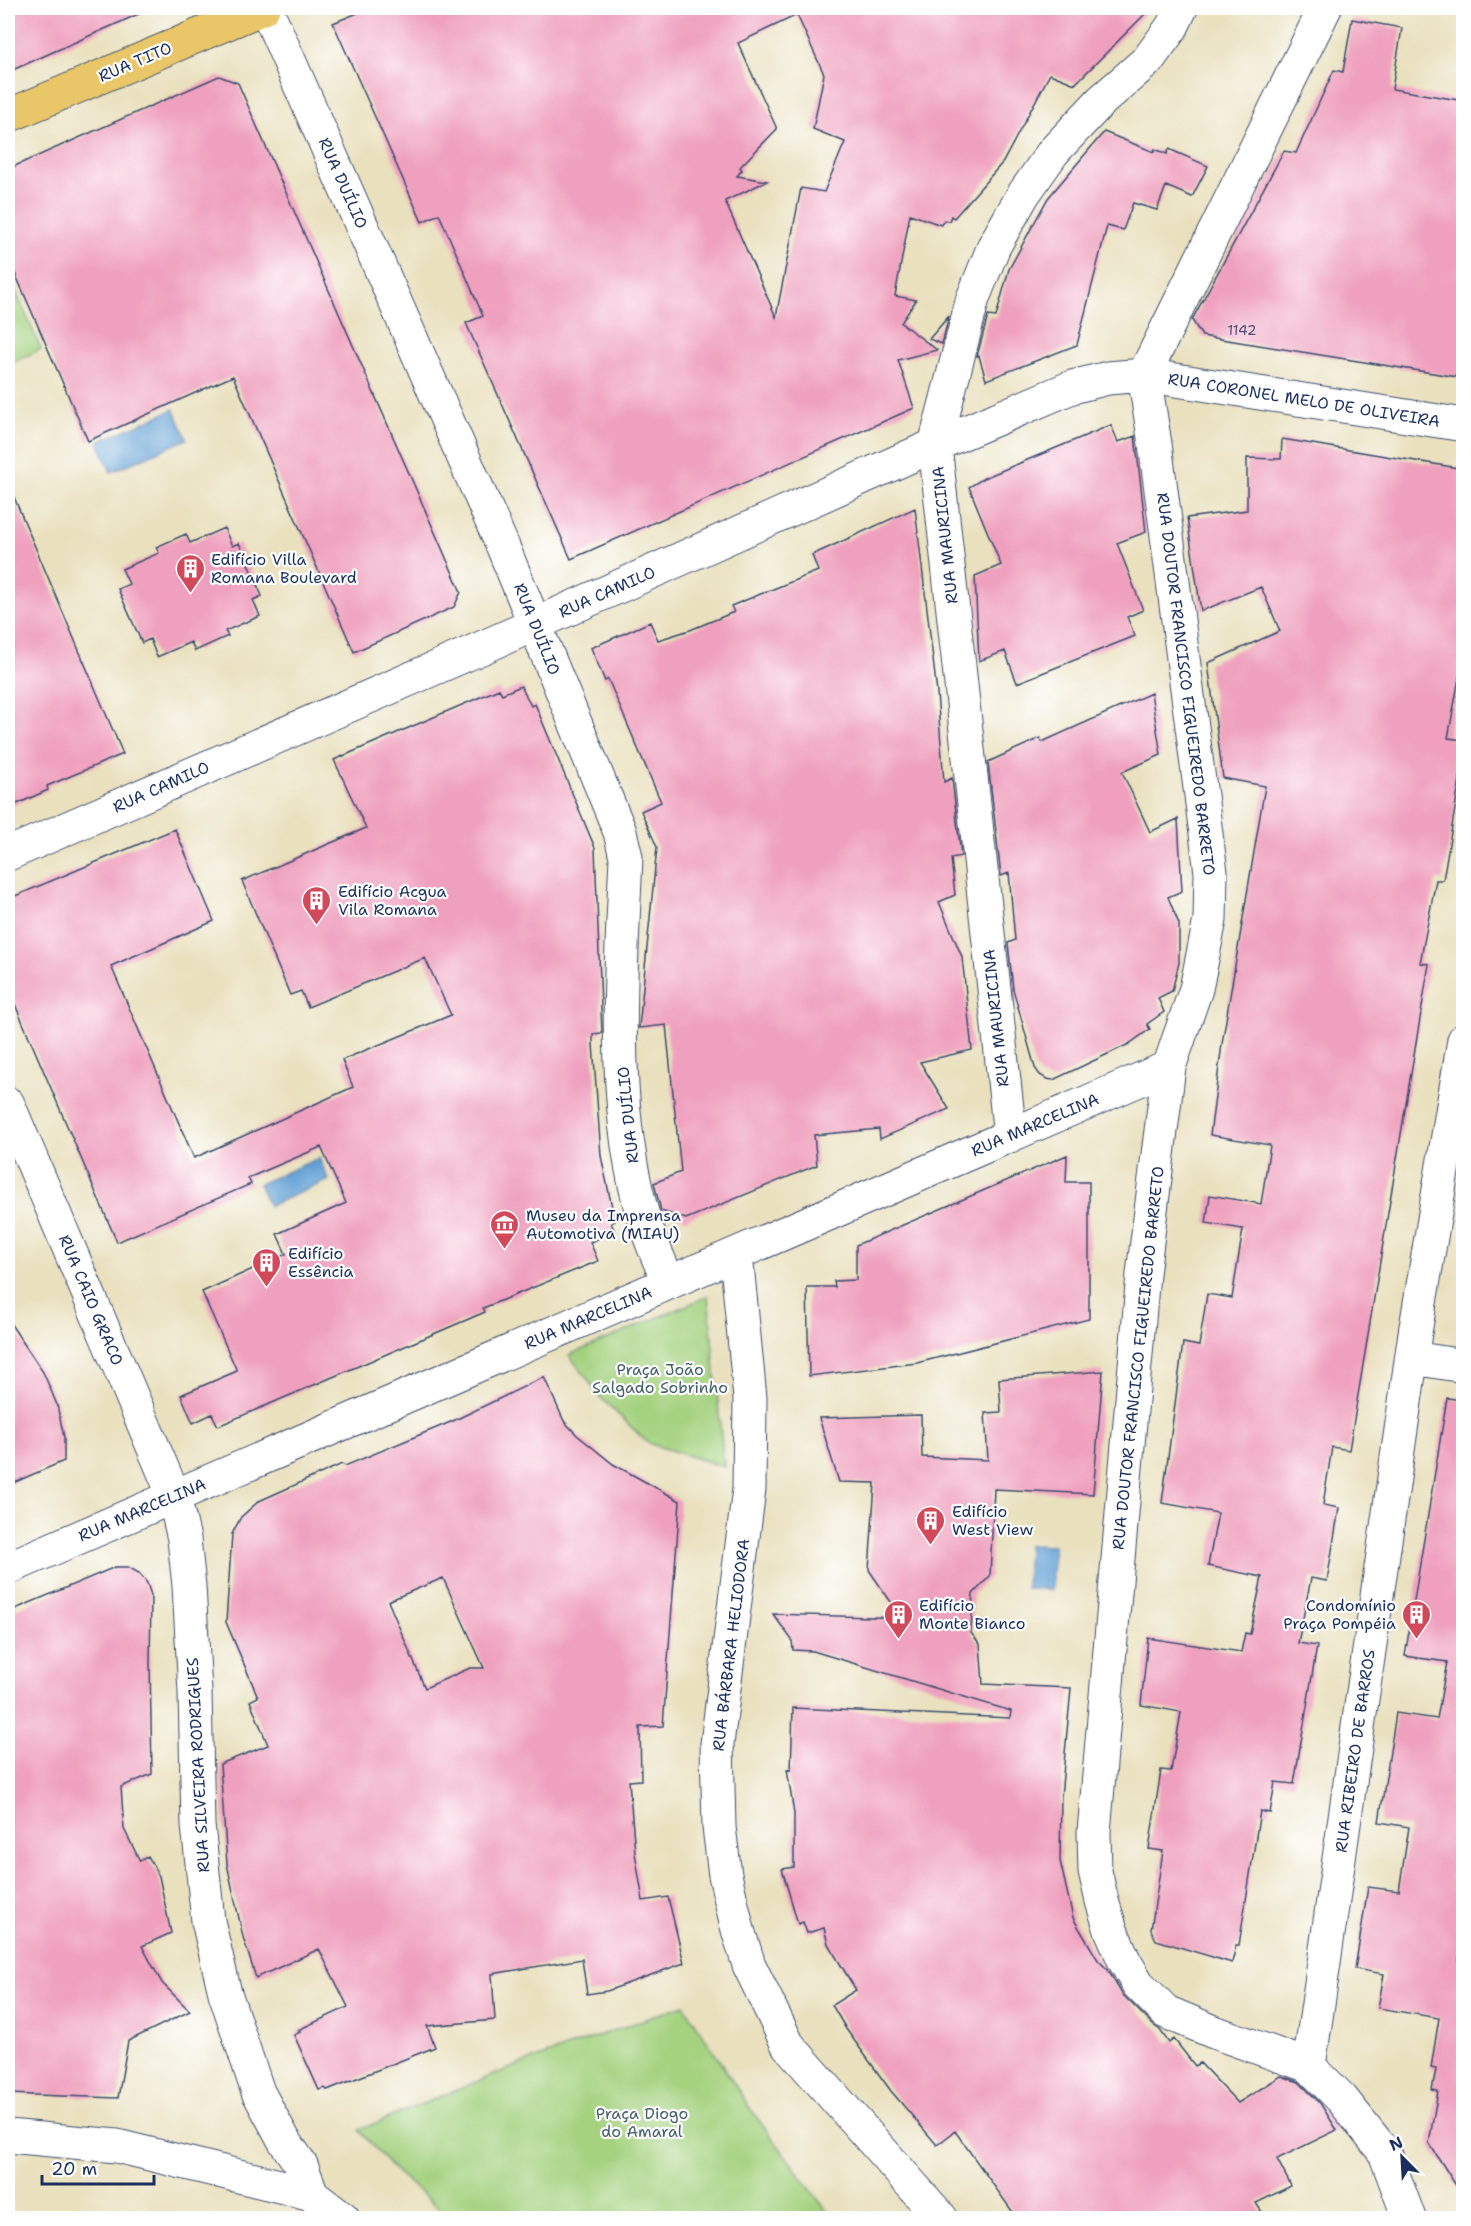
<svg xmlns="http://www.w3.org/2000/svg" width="1471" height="2226" font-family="'Shantell Sans',sans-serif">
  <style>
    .green { fill: #a4d27f; stroke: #60806e; stroke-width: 1.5 }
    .water { fill: #64a1d5; stroke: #40689a; stroke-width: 1.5 }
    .building { fill: #efa0be; fill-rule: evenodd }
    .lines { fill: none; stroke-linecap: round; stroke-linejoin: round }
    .minor-casing { stroke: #3a4a6c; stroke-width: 35 }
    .major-casing { stroke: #3a4a6c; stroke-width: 35 }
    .minor { stroke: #fff; stroke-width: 33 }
    .major { stroke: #e9c769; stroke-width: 33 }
    .labels { text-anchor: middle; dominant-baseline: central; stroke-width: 4.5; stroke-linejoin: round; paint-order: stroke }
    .number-label { font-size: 14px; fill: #504b76 }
    .street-label { font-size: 16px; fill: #1b2f5e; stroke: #fff }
    .poi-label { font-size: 16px; fill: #1b2f5e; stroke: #fff; text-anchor: start }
    .park-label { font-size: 16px; fill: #446068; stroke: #fff }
  </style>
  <rect width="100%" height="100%" fill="#fff"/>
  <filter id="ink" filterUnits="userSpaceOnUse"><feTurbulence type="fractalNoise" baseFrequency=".0167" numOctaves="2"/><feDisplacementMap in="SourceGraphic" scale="12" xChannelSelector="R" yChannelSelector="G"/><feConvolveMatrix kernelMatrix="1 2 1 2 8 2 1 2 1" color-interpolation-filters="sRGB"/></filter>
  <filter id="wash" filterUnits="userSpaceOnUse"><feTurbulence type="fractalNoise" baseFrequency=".008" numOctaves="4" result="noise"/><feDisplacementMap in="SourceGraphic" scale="24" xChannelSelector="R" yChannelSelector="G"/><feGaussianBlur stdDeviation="1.35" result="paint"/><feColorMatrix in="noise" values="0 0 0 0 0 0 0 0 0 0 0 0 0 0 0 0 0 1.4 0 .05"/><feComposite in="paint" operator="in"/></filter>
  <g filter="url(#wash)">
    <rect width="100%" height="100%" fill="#e9e0bd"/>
    <!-- green -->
    <path class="green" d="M 8,274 L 41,349 L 8,365 Z
      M 708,1296 L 724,1467 L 648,1443 L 596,1393 L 589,1381 L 569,1355 Z
      M 684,2005 L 749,2107 L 832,2218 L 450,2218 L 393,2169 L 359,2130 L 508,2069 Z"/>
    <!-- water -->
    <path class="water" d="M 174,409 L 187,439 L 111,472 L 98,442 Z
      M 319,1158 L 329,1180 L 269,1206 L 259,1184 Z
      M 1028,1545 L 1054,1546 L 1051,1590 L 1026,1588 Z"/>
    <g id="blocks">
      <!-- building -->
      <path class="building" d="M 8,8 L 152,8 L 8,72 Z
        M 370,8 L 1151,8 L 1075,84 L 1050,74 L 1003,162 L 954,218 L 951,216 L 949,221 L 944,220 L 941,225 L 910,214 L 895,296 L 916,300 L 901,323 L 937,350 L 898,360 L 914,408 L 571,559 L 466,323 L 483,316 L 454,248 L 439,214 L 422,222 L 333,23 ZM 797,15 L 824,74 L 813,129 L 845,142 L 824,192 L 801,188 L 776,317 L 725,201 L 767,181 L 737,176 L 742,170 L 740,167 L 777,129 L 738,43 Z
        M 1352,19 L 1402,28 L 1392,89 L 1464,101 L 1464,378 L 1202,336 L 1192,320 L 1284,151 L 1296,153 L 1334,70 L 1343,72 Z
        M 219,76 L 238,83 L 461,592 L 454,607 L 354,652 L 233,376 L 88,441 L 8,257 L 8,169 Z
        M 1104,132 L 1154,152 L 1155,149 L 1167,154 L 1169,149 L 1208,166 L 1192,197 L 1166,186 L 1157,210 L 1133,203 L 1123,230 L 1107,226 L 1077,345 L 986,380 L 979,356 L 977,356 L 988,316 L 996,317 L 1009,269 L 1048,198 Z
        M 949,316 L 942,344 L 929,339 Z
        M 1111,425 L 1118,442 L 1135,436 L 1139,470 L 1146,532 L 1117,543 L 1143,610 L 1127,617 L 1135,636 L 1017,683 L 1005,651 L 979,661 L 975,576 L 1001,565 L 969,487 L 984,478 Z
        M 1282,439 L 1464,469 L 1464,651 L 1448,738 L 1464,740 L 1464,755 L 1443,880 L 1436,880 L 1420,963 L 1429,964 L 1349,1450 L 1332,1447 L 1323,1505 L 1339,1508 L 1327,1581 L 1311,1578 L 1298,1643 L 1317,1646 L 1294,1784 L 1275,1782 L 1270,1813 L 1260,1811 L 1239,1945 L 1236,1945 L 1232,1963 L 1156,1940 L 1151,1930 L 1163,1851 L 1149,1849 L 1161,1770 L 1171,1771 L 1181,1712 L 1141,1705 L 1148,1638 L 1241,1652 L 1245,1633 L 1250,1634 L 1262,1577 L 1208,1566 L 1218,1513 L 1162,1503 L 1183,1343 L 1199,1346 L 1207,1294 L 1232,1298 L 1243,1229 L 1206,1223 L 1210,1195 L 1261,1204 L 1270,1145 L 1210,1135 L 1222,1044 L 1265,786 L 1223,778 L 1208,663 L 1280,631 L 1261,587 L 1201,611 L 1187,518 L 1247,510 L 1247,458 L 1281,459 Z
        M 8,483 L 123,754 L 47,786 L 48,790 L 8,808 Z
        M 915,508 L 937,693 L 944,782 L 952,778 L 961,856 L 951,858 L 955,895 L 939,902 L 962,957 L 972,1050 L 920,1062 L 949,1109 L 880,1139 L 879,1129 L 814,1135 L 817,1165 L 686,1219 L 661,1211 L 654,1183 L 681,1172 L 666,1025 L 639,1028 L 657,847 L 641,811 L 661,802 L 608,679 L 605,681 L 591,648 L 650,622 L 658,640 L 690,630 L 734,612 L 731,606 L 818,571 L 812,555 Z
        M 224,528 L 232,546 L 239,543 L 262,596 L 253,600 L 260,616 L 225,631 L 228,636 L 195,651 L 191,642 L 157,657 L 150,639 L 142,643 L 118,589 L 129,584 L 122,569 L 159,553 L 156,547 L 186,534 L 190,543 Z
        M 521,686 L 531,706 L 535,704 L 595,848 L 602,1033 L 593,1034 L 593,1044 L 601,1156 L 615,1221 L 611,1223 L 615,1232 L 590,1242 L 598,1261 L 483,1308 L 485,1312 L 218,1426 L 212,1414 L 193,1423 L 181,1395 L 237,1371 L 202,1292 L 286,1254 L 277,1234 L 346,1203 L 321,1147 L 248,1178 L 251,1184 L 117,1242 L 8,988 L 8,899 L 175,829 L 214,921 L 111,966 L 194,1158 L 353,1087 L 342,1060 L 451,1015 L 425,958 L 308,1007 L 301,991 L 290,995 L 242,881 L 366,828 L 334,760 L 499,689 L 502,694 Z
        M 1151,693 L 1161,755 L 1122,772 L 1150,832 L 1178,819 L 1182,891 L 1168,897 L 1179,924 L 1179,963 L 1172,991 L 1158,998 L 1164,1012 L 1147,1024 L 1150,1029 L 1129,1044 L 1053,1080 L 1047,1079 L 1040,1075 L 1035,1068 L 1013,989 L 1008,943 L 1015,940 L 1009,873 L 1001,876 L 988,762 L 1040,738 L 1042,742 Z
        M 1067,1155 L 1066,1182 L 1089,1182 L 1089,1319 L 917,1363 L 809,1376 L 807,1287 L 835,1287 L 834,1281 L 856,1280 L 856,1245 Z
        M 8,1320 L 43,1372 L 50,1388 L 57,1405 L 64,1437 L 64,1461 L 8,1485 Z
        M 1103,1371 L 1093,1494 L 994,1489 L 990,1576 L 973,1594 L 971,1633 L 980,1644 L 983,1684 L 1071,1688 L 1061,1797 L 1060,1861 L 1073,1918 L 1098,1960 L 1108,1970 L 1122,1994 L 1153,2025 L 1160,2030 L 1169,2043 L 1174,2039 L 1195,2066 L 1200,2063 L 1238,2103 L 1281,2076 L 1299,2082 L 1320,2103 L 1337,2130 L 1277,2159 L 1291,2186 L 1256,2203 L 1266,2218 L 1017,2218 L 955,2131 L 937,2145 L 891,2091 L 846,2029 L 832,2005 L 856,1990 L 828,1944 L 824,1928 L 807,1933 L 803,1922 L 798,1924 L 782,1869 L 794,1867 L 794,1814 L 787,1769 L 791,1770 L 793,1708 L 1010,1718 L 1011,1711 L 813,1651 L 793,1650 L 792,1640 L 773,1614 L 902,1618 L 869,1570 L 875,1483 L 839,1482 L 819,1418 L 921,1415 L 922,1457 L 988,1460 L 985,1413 L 1001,1412 L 999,1379 Z
        M 544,1377 L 564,1421 L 577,1435 L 613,1464 L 680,1501 L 663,1726 L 640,1727 L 641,1780 L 629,1781 L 635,1853 L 643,1901 L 668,1897 L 684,1963 L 607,1991 L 587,1994 L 582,1959 L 492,1974 L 495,2020 L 427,2026 L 435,2047 L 327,2090 L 325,2088 L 319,2090 L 294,2035 L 300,2032 L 298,2030 L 348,2007 L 319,1949 L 256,1978 L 243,1937 L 227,1864 L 220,1764 L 268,1745 L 250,1701 L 258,1697 L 226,1622 L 232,1534 L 241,1517 L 259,1501 L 342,1464 L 345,1466 L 453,1421 ZM 443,1578 L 484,1668 L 470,1668 L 425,1688 L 388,1601 Z
        M 1447,1398 L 1464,1400 L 1464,1933 L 1459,1960 L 1464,1961 L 1464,2198 L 1429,2143 L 1438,2091 L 1432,2090 L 1436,2069 L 1431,2068 L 1439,2018 L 1378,2008 L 1384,1974 L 1355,1969 L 1368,1887 L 1399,1891 L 1409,1827 L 1379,1822 L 1396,1713 L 1437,1719 L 1447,1662 L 1405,1656 Z
        M 115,1567 L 128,1567 L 139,1573 L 147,1583 L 151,1595 L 150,1664 L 152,1774 L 121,1787 L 124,1829 L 140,1861 L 148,1856 L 159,1876 L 171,1933 L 142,1946 L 162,1983 L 190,2011 L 128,2041 L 118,2098 L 8,2094 L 8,1612 Z"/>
    </g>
  </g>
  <g filter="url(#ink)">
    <use href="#blocks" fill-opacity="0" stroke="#3a4a6c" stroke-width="1.5"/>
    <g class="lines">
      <defs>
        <path id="minor" d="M 266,8 L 503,547 L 620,832 L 626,857 C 621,972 610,1109 644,1219 C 650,1241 660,1262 669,1283
          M 1325,8 L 1144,375 L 1155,444 L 1211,872 L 1210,920 L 1196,989 L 1169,1067 L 1143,1274 L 1094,1832 L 1095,1871 L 1102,1901 L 1111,1930 L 1124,1960 L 1138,1984 L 1166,2012 L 1214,2032 L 1309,2066 L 1342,2099 L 1385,2153 L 1409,2218
          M 8,854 L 495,642 L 935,445 L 1072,387 L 1108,378 L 1144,375 L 1464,425
          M 8,1104 L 174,1496 L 184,1539 L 189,1586 L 195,1692 L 198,1825 L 208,1921 L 225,1993 L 258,2092 L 284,2140 L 301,2165 L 312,2194
          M 1010,1136 L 935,445 L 973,298 L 994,246 L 1023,195 L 1053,152 L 1101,101 L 1148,60 L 1172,27 L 1181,8
          M 736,1254 L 750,1398 L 749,1489 L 717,1744 L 719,1827 L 725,1875 L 738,1930 L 749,1965 L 788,2045 L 941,2218
          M 1412,1358 L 1464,1366
          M 8,1568 L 1169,1067
          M 1309,2066 L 1415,1333 L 1464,1040
          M 8,2136 L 117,2146 L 312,2194 L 343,2218"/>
        <path id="major" d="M 8,116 L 263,8"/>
      </defs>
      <!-- minor casing -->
      <use href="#minor" class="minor-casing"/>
      <!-- major casing -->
      <use href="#major" class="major-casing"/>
      <!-- minor -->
      <use href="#minor" class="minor"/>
      <!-- major -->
      <use href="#major" class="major"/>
    </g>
  </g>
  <!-- icons -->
  <defs>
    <symbol id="building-pin" viewBox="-11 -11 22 30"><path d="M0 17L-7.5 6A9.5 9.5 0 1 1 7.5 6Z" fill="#d1495b" stroke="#fff"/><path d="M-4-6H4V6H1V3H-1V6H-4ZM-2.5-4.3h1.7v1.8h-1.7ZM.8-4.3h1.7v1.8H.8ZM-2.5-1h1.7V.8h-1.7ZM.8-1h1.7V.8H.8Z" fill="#fff"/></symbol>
    <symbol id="museum-pin" viewBox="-11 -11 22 30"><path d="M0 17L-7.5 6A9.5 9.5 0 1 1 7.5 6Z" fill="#d1495b" stroke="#fff"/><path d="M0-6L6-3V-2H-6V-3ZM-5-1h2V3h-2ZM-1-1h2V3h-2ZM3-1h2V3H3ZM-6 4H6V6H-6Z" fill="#fff"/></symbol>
  </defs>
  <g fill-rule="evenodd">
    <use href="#building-pin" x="174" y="552" width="33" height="45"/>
    <use href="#building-pin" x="300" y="884" width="33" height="45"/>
    <use href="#museum-pin" x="488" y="1208" width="33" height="45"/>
    <use href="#building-pin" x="250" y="1246" width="33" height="45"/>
    <use href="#building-pin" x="914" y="1504" width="33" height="45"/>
    <use href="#building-pin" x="882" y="1598" width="33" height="45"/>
    <use href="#building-pin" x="1400" y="1598" width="33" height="45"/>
  </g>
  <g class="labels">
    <!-- number labels -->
    <g class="number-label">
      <text x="1242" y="330">1142</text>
    </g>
    <!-- street labels -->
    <g class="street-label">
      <text transform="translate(135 62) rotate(-23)">RUA TITO</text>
      <text transform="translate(343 183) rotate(66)">RUA DUÍLIO</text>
      <text transform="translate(1304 400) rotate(9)">RUA CORONEL MELO DE OLIVEIRA</text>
      <text transform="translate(945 535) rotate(-96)">RUA MAURICINA</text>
      <text transform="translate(607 592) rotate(-24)">RUA CAMILO</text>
      <text transform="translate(537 629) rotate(68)">RUA DUÍLIO</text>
      <text transform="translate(1186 684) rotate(83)">RUA DOUTOR FRANCISCO FIGUEIREDO BARRETO</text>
      <text transform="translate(161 787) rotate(-24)">RUA CAMILO</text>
      <text transform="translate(996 1018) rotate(-96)">RUA MAURICINA</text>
      <text transform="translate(628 1115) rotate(-96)">RUA DUÍLIO</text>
      <text transform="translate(1035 1125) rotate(-23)">RUA MARCELINA</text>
      <text transform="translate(91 1300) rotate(67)">RUA CAIO GRACO</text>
      <text transform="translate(588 1318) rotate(-23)">RUA MARCELINA</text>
      <text transform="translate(1138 1358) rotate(-84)">RUA DOUTOR FRANCISCO FIGUEIREDO BARRETO</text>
      <text transform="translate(142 1510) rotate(-23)">RUA MARCELINA</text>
      <text transform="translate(731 1645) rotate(-83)">RUA BÁRBARA HELIODORA</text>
      <text transform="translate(1355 1751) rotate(-82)">RUA RIBEIRO DE BARROS</text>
      <text transform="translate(198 1765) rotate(-93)">RUA SILVEIRA RODRIGUES</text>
    </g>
    <!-- poi labels -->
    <g class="poi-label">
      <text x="211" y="559">Edifício Villa<tspan x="211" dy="18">Romana Boulevard</tspan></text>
      <text x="338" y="891">Edifício Acgua<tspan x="338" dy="18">Vila Romana</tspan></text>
      <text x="526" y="1215">Museu da Imprensa<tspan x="526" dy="18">Automotiva (MIAU)</tspan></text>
      <text x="288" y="1253">Edifício<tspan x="288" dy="18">Essência</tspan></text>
      <text x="952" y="1511">Edifício<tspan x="952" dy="18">West View</tspan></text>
      <text x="919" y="1605">Edifício<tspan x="919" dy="18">Monte Bianco</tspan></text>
      <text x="1396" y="1605" text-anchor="end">Condomínio<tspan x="1396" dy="18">Praça Pompéia</tspan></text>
    </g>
    <!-- park labels -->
    <g class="park-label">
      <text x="660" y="1369">Praça João<tspan x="660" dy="18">Salgado Sobrinho</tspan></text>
      <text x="642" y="2113">Praça Diogo<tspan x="642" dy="18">do Amaral</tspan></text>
    </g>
  </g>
  <!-- margin -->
  <rect width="1471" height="2226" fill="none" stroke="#fff" stroke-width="30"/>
  <!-- north arrow -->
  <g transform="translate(1402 2157) rotate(336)" stroke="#ffffff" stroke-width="4.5" paint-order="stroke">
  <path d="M0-4.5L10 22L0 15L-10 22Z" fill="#1b2f5e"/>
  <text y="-9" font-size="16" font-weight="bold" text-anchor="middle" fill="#1b2f5e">N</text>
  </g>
  <!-- scale -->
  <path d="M42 2175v9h112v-9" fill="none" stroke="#1b2f5e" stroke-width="3"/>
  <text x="51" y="2175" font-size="18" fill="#1b2f5e" stroke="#ffffff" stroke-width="4.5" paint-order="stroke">20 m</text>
</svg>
